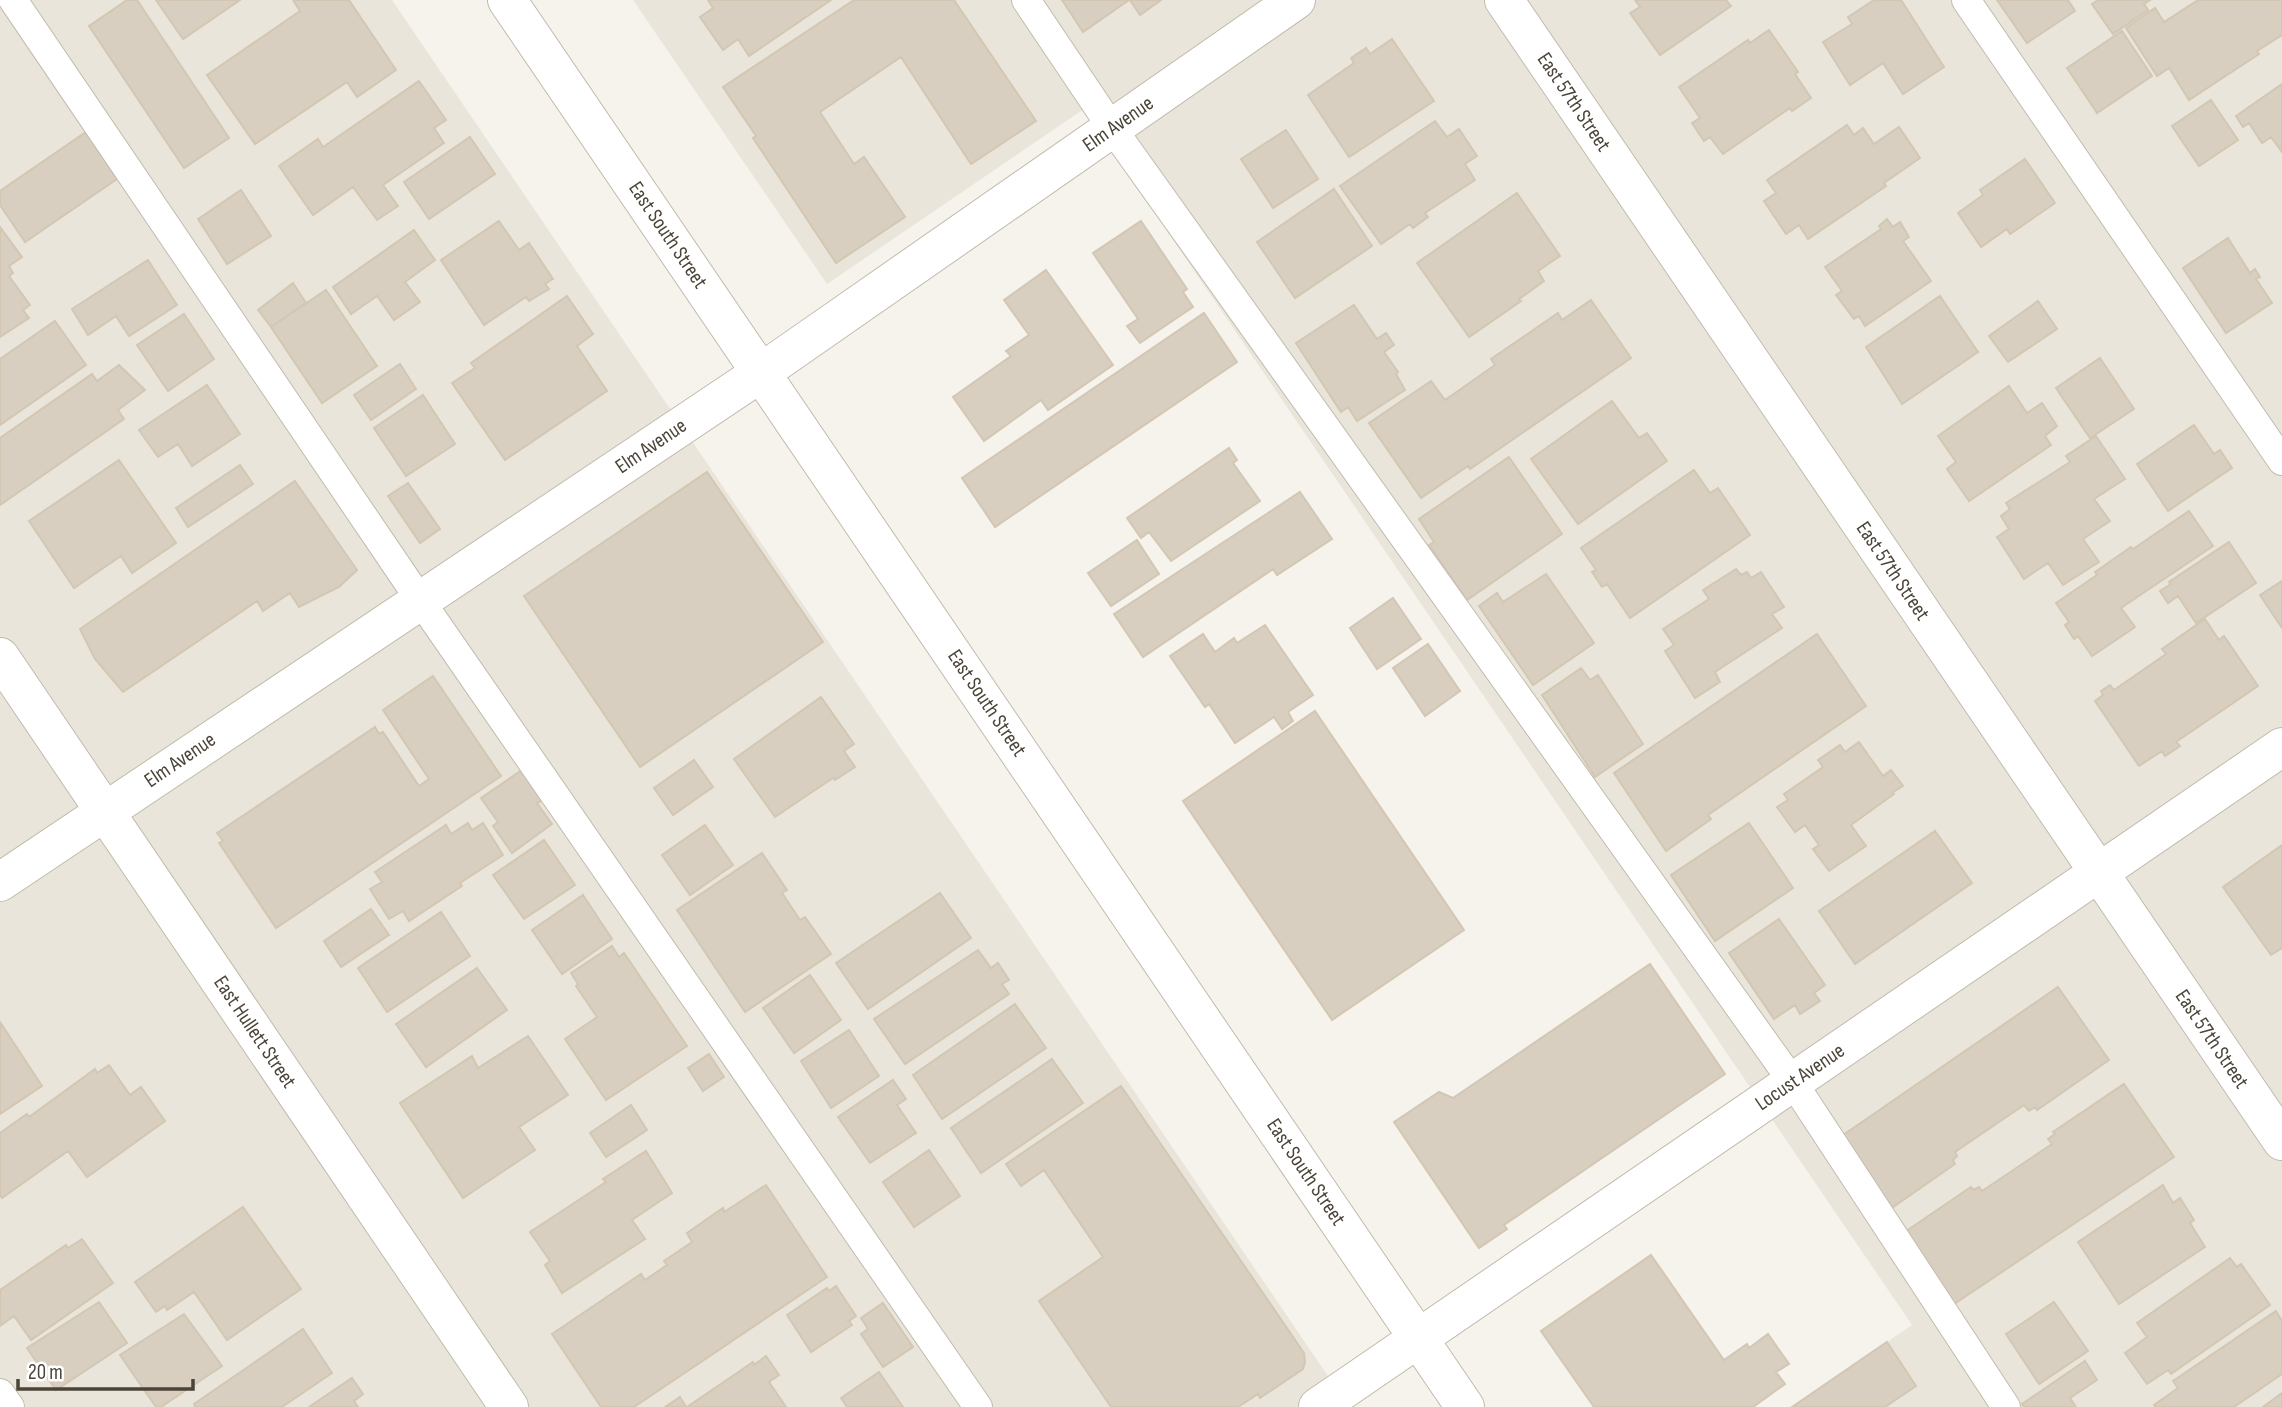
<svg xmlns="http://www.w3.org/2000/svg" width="2282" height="1407" font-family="'Sofia Sans Condensed',sans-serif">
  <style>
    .residential { fill: #eae5da }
    .building { fill: #d8cfc1; stroke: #d3c7b4; stroke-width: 2 }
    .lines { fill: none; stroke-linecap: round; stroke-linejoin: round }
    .service-casing { stroke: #c2bbae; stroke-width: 30 }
    .minor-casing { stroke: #c2bbae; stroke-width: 40 }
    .tertiary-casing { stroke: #c2bbae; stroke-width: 40 }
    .service { stroke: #fff; stroke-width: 28 }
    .minor { stroke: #fff; stroke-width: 38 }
    .tertiary { stroke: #fff; stroke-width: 38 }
    .labels { text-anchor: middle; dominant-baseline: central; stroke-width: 5; stroke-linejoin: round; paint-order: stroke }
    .street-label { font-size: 21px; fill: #4b4439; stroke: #fff }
  </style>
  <rect width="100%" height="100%" fill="#f6f3ec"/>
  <!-- residential -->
  <path class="residential" d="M 0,0 L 392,0 L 1349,1407 L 0,1407 Z
    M 633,0 L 2282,0 L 2282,1407 L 1792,1407 L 1912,1325 L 1084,109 L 827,284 Z"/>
  <!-- building -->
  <path class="building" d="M 127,0 L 137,0 L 229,138 L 184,168 L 89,26 Z
    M 156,0 L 240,0 L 183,39 Z
    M 293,0 L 349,0 L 396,70 L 357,97 L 347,82 L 255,144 L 207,75 L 300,11 Z
    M 708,0 L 831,0 L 749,56 L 738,39 L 723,50 L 700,17 L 713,8 Z
    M 854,0 L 954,0 L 1036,121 L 971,164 L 901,57 L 820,112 L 854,164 L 864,157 L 905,217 L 836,263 L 753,138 L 756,136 L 723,87 Z
    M 1062,0 L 1129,0 L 1083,32 Z
    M 1130,0 L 1161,0 L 1140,15 Z
    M 1635,0 L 1726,0 L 1731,6 L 1660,55 L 1630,13 L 1640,7 Z
    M 1874,0 L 1901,0 L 1944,67 L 1903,94 L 1883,63 L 1850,85 L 1823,42 L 1852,24 L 1848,17 Z
    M 1997,0 L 2068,0 L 2075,11 L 2027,43 Z
    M 2098,0 L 2150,0 L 2144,4 L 2148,10 L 2113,34 L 2092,4 Z
    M 2198,0 L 2282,0 L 2282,35 L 2257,51 L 2259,54 L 2189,100 L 2169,68 L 2157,76 L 2126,28 L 2155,8 L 2164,22 Z
    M 1769,30 L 1798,72 L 1795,74 L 1811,98 L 1792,111 L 1790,108 L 1723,154 L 1710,137 L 1704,141 L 1692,123 L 1700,118 L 1679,87 L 1748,40 L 1750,43 Z
    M 2122,31 L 2152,76 L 2097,113 L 2067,68 Z
    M 1392,39 L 1434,101 L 1349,157 L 1308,95 L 1354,63 L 1351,58 L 1366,48 L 1370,54 Z
    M 419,81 L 446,120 L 434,128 L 444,143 L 383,185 L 398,206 L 377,220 L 353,187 L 313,215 L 279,166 L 318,139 L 323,147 Z
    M 2282,84 L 2282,152 L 2271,137 L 2262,143 L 2249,123 L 2243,127 L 2236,116 Z
    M 2211,100 L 2238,140 L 2199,166 L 2172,126 Z
    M 1435,121 L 1447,137 L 1459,129 L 1477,156 L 1465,164 L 1475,180 L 1425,213 L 1428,217 L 1413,228 L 1410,224 L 1381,244 L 1340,186 Z
    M 1847,125 L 1854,135 L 1863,128 L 1874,144 L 1899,127 L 1920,158 L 1884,183 L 1886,186 L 1808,239 L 1799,225 L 1786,234 L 1764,201 L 1776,193 L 1767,180 Z
    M 1286,130 L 1318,179 L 1273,208 L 1241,159 Z
    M 86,132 L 117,179 L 25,242 L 0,205 L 0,191 Z
    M 470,137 L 495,174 L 429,219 L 404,182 Z
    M 2025,159 L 2055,203 L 2010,234 L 2007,229 L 1981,247 L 1958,213 L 1983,195 L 1980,190 Z
    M 1334,189 L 1372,246 L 1295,298 L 1257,242 Z
    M 241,190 L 271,236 L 227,264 L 198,219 Z
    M 1517,193 L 1560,256 L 1538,271 L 1544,281 L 1519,299 L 1521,301 L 1469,337 L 1417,263 Z
    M 1887,219 L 1893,227 L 1900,222 L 1909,237 L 1903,241 L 1931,281 L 1865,326 L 1859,316 L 1854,319 L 1836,295 L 1842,291 L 1825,267 L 1881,229 L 1879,226 Z
    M 499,221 L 519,250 L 529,243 L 553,279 L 545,284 L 549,289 L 529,301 L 526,297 L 484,325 L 441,260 Z
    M 1141,221 L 1187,289 L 1183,292 L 1193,307 L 1140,343 L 1127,326 L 1138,319 L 1093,253 Z
    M 0,227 L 22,257 L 9,266 L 13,273 L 9,276 L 30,305 L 23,310 L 29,318 L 0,337 Z
    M 414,230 L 435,260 L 405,282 L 420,302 L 394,320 L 377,296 L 351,314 L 333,287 Z
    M 2228,238 L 2250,273 L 2255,269 L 2260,277 L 2256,279 L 2272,303 L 2226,333 L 2183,268 Z
    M 148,260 L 177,305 L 129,336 L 116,316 L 88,335 L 72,309 Z
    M 1046,270 L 1113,365 L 1048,410 L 1041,400 L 984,441 L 953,397 L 1011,356 L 1006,351 L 1029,335 L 1004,300 Z
    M 293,283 L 306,303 L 271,327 L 258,310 Z
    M 326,290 L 377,366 L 322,403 L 271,327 Z
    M 567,296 L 593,334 L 577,346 L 607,391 L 505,460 L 452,383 L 475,368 L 471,363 Z
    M 1940,296 L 1978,352 L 1902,404 L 1866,347 Z
    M 1591,300 L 1631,358 L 1470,469 L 1468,466 L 1421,498 L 1369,423 L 1431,381 L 1445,400 L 1495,365 L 1491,359 L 1558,313 L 1562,320 Z
    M 2038,301 L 2057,329 L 2008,362 L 1989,336 Z
    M 1354,305 L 1377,339 L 1386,333 L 1394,345 L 1384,352 L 1398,372 L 1396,374 L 1405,390 L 1357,421 L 1348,407 L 1341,412 L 1296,343 Z
    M 1204,313 L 1237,362 L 995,527 L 962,478 Z
    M 184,314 L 214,359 L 168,391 L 137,345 Z
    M 55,321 L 86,365 L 0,425 L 0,359 Z
    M 2100,358 L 2134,409 L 2090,438 L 2056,388 Z
    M 400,364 L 416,389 L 371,420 L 354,395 Z
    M 119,365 L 145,390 L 118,410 L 124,419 L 0,505 L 0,438 L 92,374 L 97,381 Z
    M 207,385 L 240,434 L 192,466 L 178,444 L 158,457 L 139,430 Z
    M 2009,386 L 2027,413 L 2042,403 L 2057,426 L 2045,436 L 2051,445 L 1969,501 L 1947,469 L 1956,462 L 1938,436 Z
    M 423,395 L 455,444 L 406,476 L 374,428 Z
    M 1612,401 L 1639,438 L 1647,433 L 1667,461 L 1578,524 L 1531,459 Z
    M 2194,425 L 2214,454 L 2220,450 L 2232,468 L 2168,511 L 2137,464 Z
    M 2096,436 L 2125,479 L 2094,499 L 2110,521 L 2083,539 L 2099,562 L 2063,585 L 2048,563 L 2024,579 L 1997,537 L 2009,529 L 2001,516 L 2010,509 L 2006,503 L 2070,462 L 2066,456 Z
    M 1229,448 L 1237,460 L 1233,463 L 1260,501 L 1171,561 L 1149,532 L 1141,538 L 1127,518 Z
    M 1509,457 L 1562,534 L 1467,600 L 1429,545 L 1434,542 L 1419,519 Z
    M 119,460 L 176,543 L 132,573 L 121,556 L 74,588 L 29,521 Z
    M 240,465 L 253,484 L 188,527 L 176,508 Z
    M 1694,470 L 1710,493 L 1718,488 L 1750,535 L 1630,618 L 1607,584 L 1602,587 L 1592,572 L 1596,570 L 1581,548 Z
    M 707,472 L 823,642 L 640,767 L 524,596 Z
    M 295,481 L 357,570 L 339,587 L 299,607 L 290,593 L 263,611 L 257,601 L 123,692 L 95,659 L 80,629 Z
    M 408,483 L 440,529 L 420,543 L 388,496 Z
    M 1300,492 L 1332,539 L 1277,575 L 1273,569 L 1143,657 L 1114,614 Z
    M 2189,511 L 2213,546 L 2121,608 L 2135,627 L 2092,656 L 2078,636 L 2074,639 L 2065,625 L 2069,622 L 2056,603 L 2097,575 L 2095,572 L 2131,547 L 2133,549 Z
    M 1137,540 L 1159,574 L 1111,606 L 1088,573 Z
    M 2229,542 L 2256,583 L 2196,623 L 2178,596 L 2168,603 L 2160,591 L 2171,584 L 2169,582 Z
    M 1736,569 L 1741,575 L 1747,572 L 1751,578 L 1761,572 L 1784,607 L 1772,614 L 1782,628 L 1715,672 L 1720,682 L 1695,698 L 1665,651 L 1674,645 L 1663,629 L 1709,599 L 1703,590 Z
    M 1546,574 L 1594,643 L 1533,685 L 1479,606 L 1497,593 L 1503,602 Z
    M 2282,581 L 2282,628 L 2260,595 Z
    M 1393,598 L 1421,639 L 1377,669 L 1350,628 Z
    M 2205,619 L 2219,640 L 2224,636 L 2258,686 L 2176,742 L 2180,746 L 2165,756 L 2162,751 L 2139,766 L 2095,701 L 2103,695 L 2101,691 L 2110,685 L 2114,690 L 2166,654 L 2162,649 Z
    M 1265,625 L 1313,695 L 1288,712 L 1293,721 L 1282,729 L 1274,717 L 1235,743 L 1209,704 L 1205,707 L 1170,656 L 1203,634 L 1215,652 L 1234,638 L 1237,643 Z
    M 1817,634 L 1866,706 L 1708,815 L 1711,819 L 1666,851 L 1614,773 Z
    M 1428,644 L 1460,691 L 1425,716 L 1393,668 Z
    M 1581,668 L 1590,680 L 1598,675 L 1643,744 L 1595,777 L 1542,695 Z
    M 433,676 L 501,776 L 276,928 L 219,843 L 223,841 L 217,833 L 375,727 L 379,734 L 383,732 L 419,786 L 429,779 L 383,710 Z
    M 821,697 L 854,744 L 844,751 L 855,767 L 835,780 L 833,778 L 775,817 L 734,759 Z
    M 1315,711 L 1464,930 L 1332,1020 L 1183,801 Z
    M 1859,742 L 1883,776 L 1891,770 L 1903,786 L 1893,792 L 1894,794 L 1851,825 L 1866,846 L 1829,871 L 1813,849 L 1819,845 L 1805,825 L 1795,832 L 1777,807 L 1788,800 L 1784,794 L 1823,767 L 1818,760 L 1840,745 L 1845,752 Z
    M 694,760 L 713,787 L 673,815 L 654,788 Z
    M 522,770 L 543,800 L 537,803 L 552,824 L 512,853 L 493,826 L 498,822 L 481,798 Z
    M 468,823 L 472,830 L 483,823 L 503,855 L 460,883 L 462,886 L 409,921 L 403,911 L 389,919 L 370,889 L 382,882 L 375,872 L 446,825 L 451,834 Z
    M 1749,823 L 1793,888 L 1715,941 L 1671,875 Z
    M 705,825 L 733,865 L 690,895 L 662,855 Z
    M 1935,831 L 1972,883 L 1855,964 L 1819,911 Z
    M 544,840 L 575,885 L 524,919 L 493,875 Z
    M 2282,845 L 2282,948 L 2271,955 L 2223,887 Z
    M 762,853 L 787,890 L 782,893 L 800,920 L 805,917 L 831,954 L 745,1012 L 677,910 Z
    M 940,893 L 971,938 L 868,1009 L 836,963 Z
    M 583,895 L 612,939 L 562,974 L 532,930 Z
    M 371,909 L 389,935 L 341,967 L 324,941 Z
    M 441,912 L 470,956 L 387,1012 L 358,968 Z
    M 1779,919 L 1825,985 L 1814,993 L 1820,1001 L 1800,1014 L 1795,1005 L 1774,1019 L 1729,953 Z
    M 612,946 L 619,957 L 624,953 L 687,1046 L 606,1100 L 565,1039 L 597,1017 L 576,986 L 578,984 L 571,973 Z
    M 978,950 L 991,968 L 998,963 L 1009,980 L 1002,984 L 1009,994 L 905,1064 L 874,1019 Z
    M 1650,964 L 1725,1074 L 1504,1225 L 1507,1229 L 1479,1248 L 1394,1122 L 1439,1092 L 1453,1098 Z
    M 477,968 L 507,1010 L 426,1067 L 396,1024 Z
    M 810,975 L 841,1020 L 794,1053 L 763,1008 Z
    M 2058,987 L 2109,1060 L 2037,1110 L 2035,1107 L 2029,1111 L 2024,1105 L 1955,1152 L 1957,1156 L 1953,1160 L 1955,1164 L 1883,1214 L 1833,1142 Z
    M 1015,1004 L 1046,1048 L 942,1119 L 913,1075 Z
    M 0,1022 L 42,1086 L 0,1114 Z
    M 849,1030 L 879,1076 L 831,1108 L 801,1061 Z
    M 528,1036 L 568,1095 L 519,1127 L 535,1150 L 463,1198 L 400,1103 L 472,1056 L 478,1068 Z
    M 709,1054 L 724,1077 L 703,1091 L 688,1068 Z
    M 1052,1059 L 1083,1103 L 981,1173 L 951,1128 Z
    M 109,1065 L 130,1095 L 141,1087 L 165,1121 L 87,1177 L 68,1151 L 2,1198 L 0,1195 L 0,1133 L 27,1114 L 29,1117 L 95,1069 L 97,1073 Z
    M 893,1080 L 906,1099 L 897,1105 L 916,1133 L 870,1163 L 838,1117 Z
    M 2124,1084 L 2174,1157 L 1948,1308 L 1899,1236 L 1971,1187 L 1973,1190 L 1979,1187 L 1982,1191 L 2052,1144 L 2048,1139 L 2055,1134 L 2053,1132 Z
    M 1121,1086 L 1304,1353 L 1305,1362 L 1303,1369 L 1260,1398 L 1258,1394 L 1238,1407 L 1111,1407 L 1039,1301 L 1103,1257 L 1044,1170 L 1021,1186 L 1006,1164 Z
    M 631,1105 L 647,1130 L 606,1157 L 590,1133 Z
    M 929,1150 L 960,1196 L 914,1227 L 883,1182 Z
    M 646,1151 L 672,1193 L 632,1220 L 645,1239 L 562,1293 L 545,1265 L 550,1261 L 530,1232 L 606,1182 L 603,1179 Z
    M 766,1185 L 827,1277 L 634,1407 L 601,1407 L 552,1334 L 641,1274 L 645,1280 L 667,1265 L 664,1261 L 692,1242 L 687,1233 L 723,1208 L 724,1212 Z
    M 2163,1185 L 2173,1203 L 2180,1198 L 2194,1220 L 2190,1223 L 2205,1247 L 2119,1304 L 2078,1242 Z
    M 243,1207 L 301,1289 L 227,1340 L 194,1292 L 167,1310 L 165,1306 L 156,1312 L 135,1282 Z
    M 82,1239 L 113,1283 L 31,1340 L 14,1316 L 0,1326 L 0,1290 L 66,1245 L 68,1248 Z
    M 1651,1255 L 1724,1360 L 1747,1344 L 1749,1348 L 1768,1334 L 1789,1364 L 1776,1372 L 1785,1384 L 1753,1407 L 1594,1407 L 1541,1331 Z
    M 2230,1258 L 2237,1267 L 2241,1264 L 2270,1305 L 2171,1374 L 2168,1370 L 2147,1384 L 2125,1353 L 2147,1337 L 2137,1323 Z
    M 836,1286 L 856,1316 L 849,1321 L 852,1325 L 811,1352 L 787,1315 L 827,1288 L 829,1291 Z
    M 99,1302 L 127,1343 L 56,1390 L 27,1348 Z
    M 2054,1302 L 2088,1351 L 2039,1384 L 2006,1334 Z
    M 883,1303 L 913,1347 L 883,1367 L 861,1334 L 868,1329 L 861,1318 Z
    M 2276,1311 L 2282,1321 L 2282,1374 L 2234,1407 L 2156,1407 L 2154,1405 L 2178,1388 L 2173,1381 Z
    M 184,1314 L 222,1366 L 161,1407 L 156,1407 L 120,1355 Z
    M 303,1329 L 332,1373 L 282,1407 L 195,1407 L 194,1404 Z
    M 1887,1342 L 1916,1386 L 1885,1407 L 1792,1407 Z
    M 766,1356 L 779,1375 L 769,1382 L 786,1407 L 687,1407 L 753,1362 L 754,1365 Z
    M 2085,1361 L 2097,1380 L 2070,1398 L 2076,1407 L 2024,1407 L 2022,1404 Z
    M 879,1372 L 903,1407 L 847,1407 L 841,1398 Z
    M 352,1378 L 363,1394 L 354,1401 L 358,1407 L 309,1407 Z
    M 2282,1393 L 2282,1407 L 2263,1407 Z
    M 680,1397 L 686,1407 L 665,1407 Z"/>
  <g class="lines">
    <defs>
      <path id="service" d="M 13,0 L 420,600 L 978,1407
        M 1026,0 L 1112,128 L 1792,1081 L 2006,1407
        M 1966,0 L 2282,461
        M 0,1393 L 10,1407"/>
      <path id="minor" d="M 1504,0 L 2282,1141
        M 0,657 L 509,1407
        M 0,882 L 762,372 L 1296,0
        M 1318,1407 L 2282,747"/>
      <path id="tertiary" d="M 507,0 L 1465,1407"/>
    </defs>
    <!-- service casing -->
    <use href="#service" class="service-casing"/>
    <!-- minor casing -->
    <use href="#minor" class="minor-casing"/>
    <!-- tertiary casing -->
    <use href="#tertiary" class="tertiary-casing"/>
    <!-- service -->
    <use href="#service" class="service"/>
    <!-- minor -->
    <use href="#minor" class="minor"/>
    <!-- tertiary -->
    <use href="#tertiary" class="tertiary"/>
  </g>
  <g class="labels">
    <!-- street labels -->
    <g class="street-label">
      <text transform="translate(1574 102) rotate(56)">East 57th Street</text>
      <text transform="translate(1118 124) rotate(-35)">Elm Avenue</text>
      <text transform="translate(668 235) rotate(56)">East South Street</text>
      <text transform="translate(651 446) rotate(-34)">Elm Avenue</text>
      <text transform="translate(1893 571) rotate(56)">East 57th Street</text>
      <text transform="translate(987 703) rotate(56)">East South Street</text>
      <text transform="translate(180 760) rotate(-34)">Elm Avenue</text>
      <text transform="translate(255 1032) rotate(56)">East Hullett Street</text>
      <text transform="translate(2212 1039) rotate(56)">East 57th Street</text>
      <text transform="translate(1800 1077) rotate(-34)">Locust Avenue</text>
      <text transform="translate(1306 1172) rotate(56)">East South Street</text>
    </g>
  </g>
  <!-- scale -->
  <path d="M18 1379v10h175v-10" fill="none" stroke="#4b4439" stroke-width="3.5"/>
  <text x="28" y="1379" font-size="21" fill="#4b4439" stroke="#ffffff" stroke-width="5" paint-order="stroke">20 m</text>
</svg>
